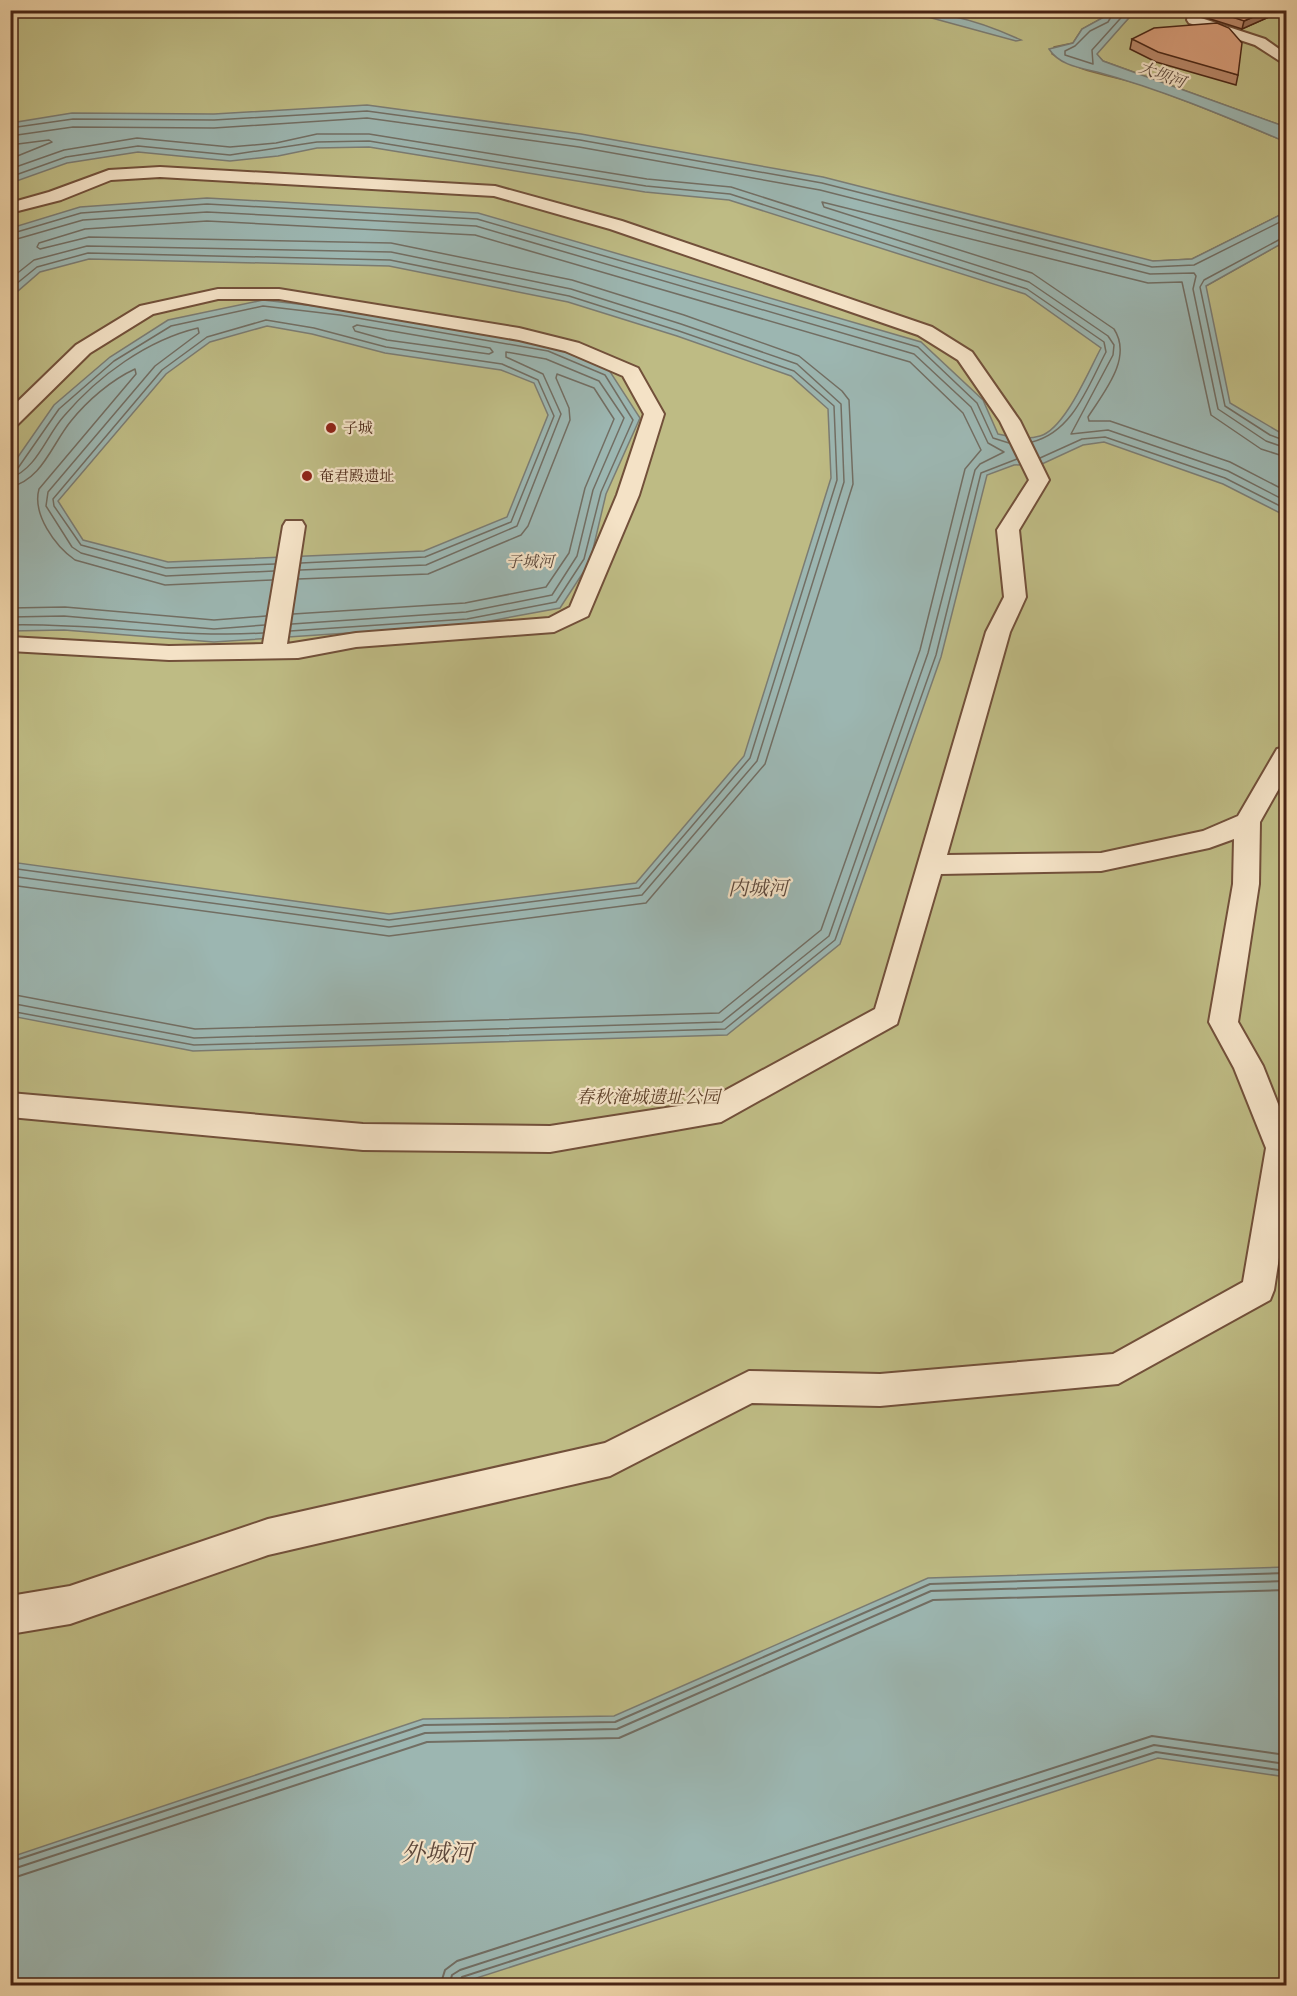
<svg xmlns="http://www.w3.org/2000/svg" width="1297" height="1996" font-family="'IM FELL Double Pica','Noto Serif SC',serif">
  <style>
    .green { fill: #bebb84; stroke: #84704c; stroke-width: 1.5 }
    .water { fill: #9cb6b1; stroke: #7b7c73; stroke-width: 1.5; fill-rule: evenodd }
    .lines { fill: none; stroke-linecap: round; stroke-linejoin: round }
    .shore-far1 { stroke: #726e63; stroke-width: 1.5 }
    .shore { stroke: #726e63; stroke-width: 2 }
    .minor-casing { stroke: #72503a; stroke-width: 4 }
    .minor { fill: #f4e2c6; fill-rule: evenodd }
    .wall { fill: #bb896b; stroke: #492515; stroke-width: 1.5 }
    .shaded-wall { fill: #996f57; stroke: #492515; stroke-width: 1.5 }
    .building { fill: #da9f7c; stroke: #492515; stroke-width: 1.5 }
    .poi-dot { fill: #8f2418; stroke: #f4e2c6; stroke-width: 2 }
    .labels { text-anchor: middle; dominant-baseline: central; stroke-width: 4.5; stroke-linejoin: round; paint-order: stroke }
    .far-poi-label { font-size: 15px; fill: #492515; stroke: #f4e2c6; text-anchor: start }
    .far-water-label { font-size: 16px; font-style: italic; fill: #5e493c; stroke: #f4e2c6 }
    .park-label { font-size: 18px; font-style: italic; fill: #60432b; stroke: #f4e2c6 }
    .water-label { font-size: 20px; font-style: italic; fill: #5e493c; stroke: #f4e2c6 }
    .near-water-label { font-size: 24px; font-style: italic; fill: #5e493c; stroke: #f4e2c6 }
  </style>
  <rect width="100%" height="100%" fill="#eed3a8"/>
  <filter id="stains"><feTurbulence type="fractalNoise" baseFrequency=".00333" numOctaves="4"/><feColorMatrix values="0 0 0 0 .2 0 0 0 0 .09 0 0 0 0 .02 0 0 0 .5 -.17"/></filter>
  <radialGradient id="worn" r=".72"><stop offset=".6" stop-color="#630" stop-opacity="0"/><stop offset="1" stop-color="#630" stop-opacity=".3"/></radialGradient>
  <!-- green -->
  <path class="green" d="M 11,11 L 1110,11 L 1106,16 L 1082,29 L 1073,43 L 1054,47 L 1052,54 C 1078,72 1110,75 1139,84 C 1190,101 1238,122 1286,142 L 1286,212 L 1192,259 L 1155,261 L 1206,286 L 1286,241 L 1286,1985 L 11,1985 Z
    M 1135,11 L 1286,11 L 1286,127 L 1103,61 L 1096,54 Z"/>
  <!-- water -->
  <path class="water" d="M 883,11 C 937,10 971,17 1021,40 L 1016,41 L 928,17 Z
    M 1110,11 L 1135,11 L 1097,54 L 1103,61 L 1286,127 L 1286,142 C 1224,116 1163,90 1097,72 C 1080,68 1059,65 1049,49 L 1073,43 L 1082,29 L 1106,16 Z
    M 367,105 L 581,134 L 823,177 L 1153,261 L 1192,259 L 1286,212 L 1286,241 L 1206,286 L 1230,403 L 1286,436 L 1286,516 L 1223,484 L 1104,442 L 1083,445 L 1042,464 L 1014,465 L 987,475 L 941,657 L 840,944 L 727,1035 L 193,1051 L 11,1016 L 11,862 L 389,914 L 636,883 L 744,756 L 831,478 L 828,409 L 791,376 L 677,336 L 568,302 L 389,266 L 89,259 L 40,272 L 11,297 L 11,228 L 80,207 L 207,198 L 478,213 L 921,342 L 983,400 L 998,434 C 1010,437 1027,440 1040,436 C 1065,429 1089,370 1101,348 L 1025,294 L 729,200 L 645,192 L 369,147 L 317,148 L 278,156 L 230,161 L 138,152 L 67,163 L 11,183 L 11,123 L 72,113 L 214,114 Z
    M 263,300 L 341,309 L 549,345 L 609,370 L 640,418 L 606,494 L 590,562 L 560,608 L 468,625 L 214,642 L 64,630 L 11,631 L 13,464 L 54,405 L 110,357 L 168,320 ZM 267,326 L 312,334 L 385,353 L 501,370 L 534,383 L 548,415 L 507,517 L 424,551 L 168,562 L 83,540 L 58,501 L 166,374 L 210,342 Z
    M 1286,1567 L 1286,1777 L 1158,1758 L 455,1985 L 11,1985 L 11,1857 L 423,1719 L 614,1716 L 928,1578 Z"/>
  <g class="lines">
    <!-- shore-far1 -->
    <path class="shore-far1" d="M 1115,10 L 1108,22 L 1090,31 L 1075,46 L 1065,51 L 1065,55 L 1093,64 L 1092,50 L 1128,10
      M 10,128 L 73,119 L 214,120 L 367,111 L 580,140 L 822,183 L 1152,267 L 1194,265 L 1286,219
      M 10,136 L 73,127 L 214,128 L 367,118 L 579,147 L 820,190 L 1150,274 L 1194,273 L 1196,276 L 1193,289 L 1218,409 L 1266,441 L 1286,448
      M 10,145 L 49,140 L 52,142 L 10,159
      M 10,169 L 64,150 L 137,138 L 230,147 L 276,143 L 317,134 L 369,134 L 647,179 L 731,187 L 1029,282 L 1108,336 L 1114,345 L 1113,355 L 1071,434 L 1108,430 L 1228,471 L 1286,501
      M 10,177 L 66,157 L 138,146 L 230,155 L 317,142 L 369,141 L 646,186 L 730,194 L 1027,289 L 1104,342 L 1106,352 C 1088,386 1073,432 1032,442
      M 10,234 L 81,213 L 207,204 L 477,219 L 918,347 L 977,403 L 993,438 L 1009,443
      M 1286,236 L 1204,280 L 1200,287 L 1225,406 L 1270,435 L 1286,441
      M 10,241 L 83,220 L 207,212 L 476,226 L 914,354 L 971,407 L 988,443 L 1004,452 L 980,464 L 975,470 L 928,653 L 829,936 L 722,1022 L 194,1038 L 10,1003
      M 10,279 L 34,260 L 87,246 L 391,252 L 571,289 L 681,324 L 797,364 L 841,404 L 844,482 L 757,761 L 642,895 L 389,927 L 10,876
      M 10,289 L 37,267 L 88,253 L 390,260 L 569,296 L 679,331 L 794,371 L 834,406 L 837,480 L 750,758 L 639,888 L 389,920 L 10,868
      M 357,325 L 490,348 L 493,352 L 489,354 L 387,340 L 355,331 L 353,327 Z
      M 1286,457 L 1261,449 L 1211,415 L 1182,282 L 1148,283 L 822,202 L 824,207 L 1032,273 L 1114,329 C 1133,358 1104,392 1088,417 L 1089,421 L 1110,421 L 1230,462 L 1286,491
      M 1040,458 L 1082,439 L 1105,437 L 1225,478 L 1286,509
      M 10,471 L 18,468 L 59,409 L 114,361 L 171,326 L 263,306 L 340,315 L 548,351 L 605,375 L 633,420 L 601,492 L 584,559 L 556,602 L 467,619 L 290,631
      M 10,478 C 37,469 46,436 64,416 C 98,376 147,340 198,328 L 199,333 L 155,366 L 48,492 L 46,506 L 72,547 L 81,553 L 166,576 L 274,571
      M 10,487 C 42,480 52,444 71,421 C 87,401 111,380 135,369 L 136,374 L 39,489 C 32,514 55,546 75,560 L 165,585 L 272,580
      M 275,564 L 166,568 L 81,545 L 54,506 L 53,499 L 162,370 L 207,337 L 266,320 L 314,328 L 386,347 L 502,364 L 538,380 L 554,416 L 511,522 L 425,557 L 301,563
      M 10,608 L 65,607 L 214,620 L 266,616
      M 293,614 L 465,603 L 546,587 L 569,553 L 585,488 L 614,419 L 594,388 L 557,374 L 556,378 L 569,408 L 570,420 L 528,526 L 521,535 L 428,574 L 298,579
      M 10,617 L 64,616 L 214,629 L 265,625
      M 292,624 L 466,612 L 552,595 L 577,556 L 593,490 L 624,418 L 599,381 L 546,359 L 506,352 L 506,357 L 543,374 L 561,414 L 517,526 L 426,565 L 300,570
      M 10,625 C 95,623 178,638 263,633
      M 10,885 L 389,936 L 646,903 L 765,764 L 853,484 L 849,400 L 842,391 L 799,356 L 684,315 L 572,280 L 391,243 L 89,237 L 40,249 L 37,247 L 39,243 L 85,229 L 207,221 L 475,235 L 910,362 L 963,413 L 981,450 L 965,469 L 920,650 L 821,930 L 719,1013 L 195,1029 L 10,994
      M 10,1011 L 194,1045 L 725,1029 L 835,940 L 936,655 L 981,473 L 1017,459"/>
    <!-- shore -->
    <path class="shore" d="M 10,1862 L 424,1725 L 615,1722 L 930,1584 L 1286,1573
      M 10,1870 L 425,1733 L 617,1729 L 931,1591 L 1286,1581
      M 10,1879 L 427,1742 L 619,1738 L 933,1600 L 1286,1590
      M 440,1986 L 445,1970 L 457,1961 L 1152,1736 L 1286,1755
      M 449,1986 L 452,1975 L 460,1970 L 1154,1745 L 1286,1764
      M 457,1986 L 462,1977 L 1156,1752 L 1286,1771"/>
    <defs>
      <path id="minor" d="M 1205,10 L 1201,18 L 1265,39 L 1286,54 L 1286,65 L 1255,45 L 1189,23 L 1187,20 L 1189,10 Z
        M 160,167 L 495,186 L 622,221 L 932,327 L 972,352 L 1020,421 L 1049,480 L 1019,530 L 1026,597 L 1010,632 L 947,855 L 1101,853 L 1203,831 L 1238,816 L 1277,749 L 1286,747 L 1286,776 L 1260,822 L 1259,884 L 1238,1022 L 1263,1066 L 1286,1124 L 1286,1212 L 1274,1290 L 1270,1300 L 1118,1384 L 880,1406 L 752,1403 L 610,1476 L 268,1555 L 70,1624 L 10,1634 L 10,1596 L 70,1586 L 268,1519 L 605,1443 L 749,1371 L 880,1374 L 1113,1354 L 1243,1282 L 1266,1148 L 1234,1068 L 1209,1022 L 1233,884 L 1234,839 L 1209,848 L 1101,871 L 941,874 L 897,1024 L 721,1122 L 550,1152 L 363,1150 L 10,1117 L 10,1093 L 363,1124 L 550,1126 L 704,1102 L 875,1009 L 986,632 L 1004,597 L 997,530 L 1029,480 L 1000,421 L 958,360 L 918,335 L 610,229 L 494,196 L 160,177 L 111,180 L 61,200 L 10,213 L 10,203 L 49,192 L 109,170 Z
        M 218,289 L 279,289 L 519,328 L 579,343 L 638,368 L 664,414 L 639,495 L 588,616 L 554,632 L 356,647 L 298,658 L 169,660 L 10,651 L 10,637 L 169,646 L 263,644 L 283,526 L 286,521 L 302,521 L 305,526 L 287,644 L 356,633 L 549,618 L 570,607 L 617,495 L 644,414 L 623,376 L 565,351 L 519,340 L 279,299 L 218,299 L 153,314 L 90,353 L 17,425 L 10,427 L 10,409 L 76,345 L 140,306 Z"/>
    </defs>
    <!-- minor casing -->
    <use href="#minor" class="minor-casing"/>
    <!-- minor -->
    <use href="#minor" class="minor"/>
  </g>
  <!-- wall -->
  <path class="wall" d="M 1206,10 L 1271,10 L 1269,17 L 1242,29 L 1204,17 Z
    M 1132,39 L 1238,75 L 1236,85 L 1156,62 L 1130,49 Z"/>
  <!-- shaded-wall -->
  <path class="shaded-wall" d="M 1269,10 L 1271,10 L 1269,17 L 1242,29 L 1244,21 Z"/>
  <!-- building -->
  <path class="building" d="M 1211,10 L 1269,10 L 1244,21 Z
    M 1217,23 L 1229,28 L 1242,43 L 1238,75 L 1158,52 L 1132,39 L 1154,28 Z"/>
  <!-- markers -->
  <g class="poi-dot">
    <circle cx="331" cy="428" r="6"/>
    <circle cx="307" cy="476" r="6"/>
  </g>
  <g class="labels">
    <!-- far-poi labels -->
    <g class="far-poi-label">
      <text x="343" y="428">子城</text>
      <text x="319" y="476">奄君殿遗址</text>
    </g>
    <!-- far-water labels -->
    <g class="far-water-label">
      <text transform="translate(1162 75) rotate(20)">大坝河</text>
      <text x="530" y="562">子城河</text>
    </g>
    <!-- park labels -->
    <g class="park-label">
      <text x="648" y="1097">春秋淹城遗址公园</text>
    </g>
    <!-- water labels -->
    <g class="water-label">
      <text x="758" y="888">内城河</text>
    </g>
    <!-- near-water labels -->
    <g class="near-water-label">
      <text x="437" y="1853">外城河</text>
    </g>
  </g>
  <!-- margin -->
  <rect width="1297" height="1996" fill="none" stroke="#eed3a8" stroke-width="36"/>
  <rect x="12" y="12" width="1273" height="1972" fill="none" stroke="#492515" stroke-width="3"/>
  <rect x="18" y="18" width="1261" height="1960" fill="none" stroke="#492515" stroke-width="1.5"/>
  <rect width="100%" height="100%" filter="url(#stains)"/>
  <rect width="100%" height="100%" fill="url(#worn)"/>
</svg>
